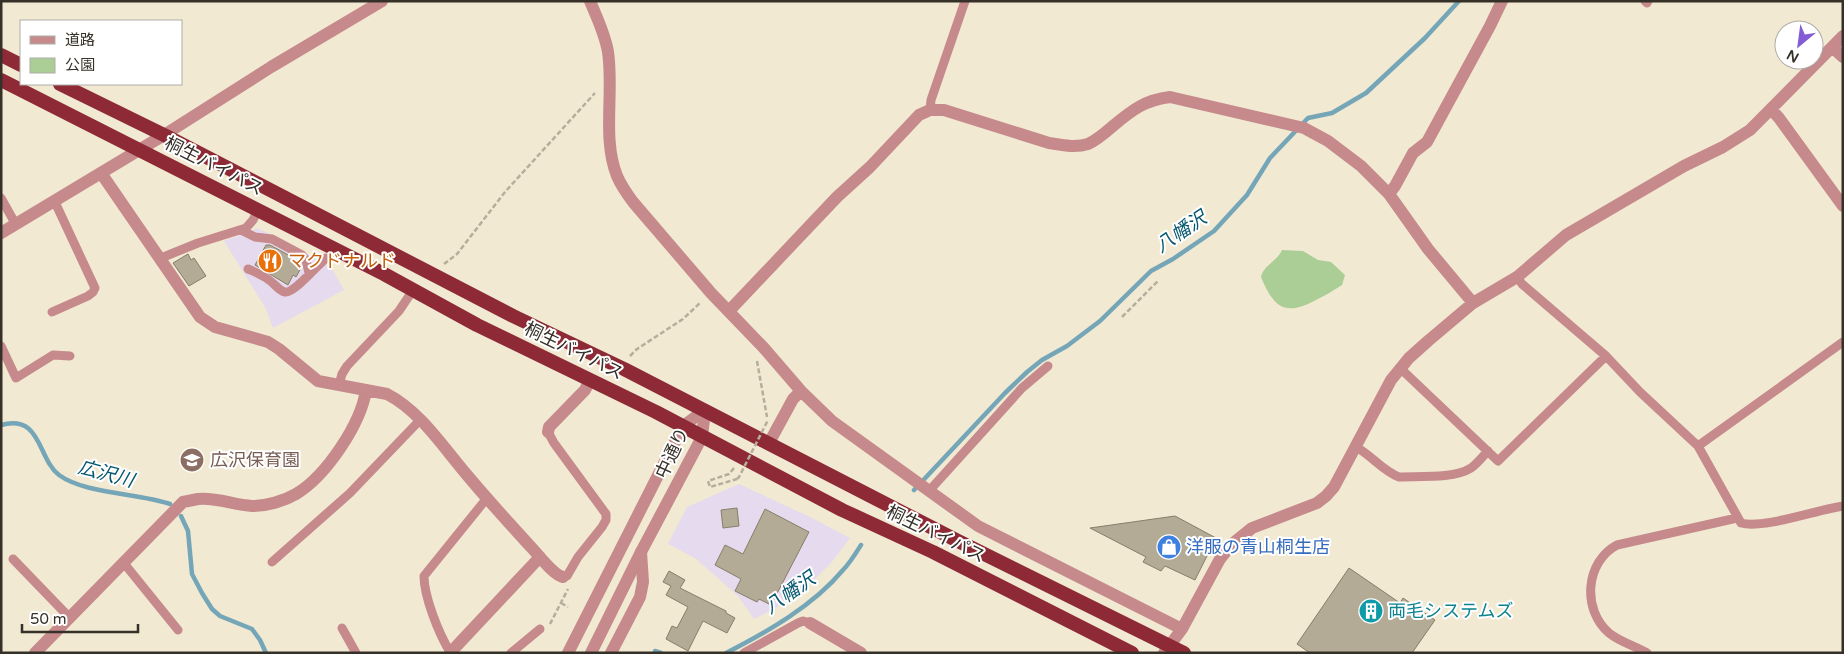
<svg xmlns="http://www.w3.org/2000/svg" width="1844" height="654" font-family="'Varela Round','Noto Sans JP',sans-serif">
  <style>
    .commercial { fill: #e6daee }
    .green { fill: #abce96 }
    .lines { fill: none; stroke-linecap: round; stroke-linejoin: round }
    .stream { stroke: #75a6b8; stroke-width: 4.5 }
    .building { fill: #b3ab95; stroke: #867e6a }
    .path { stroke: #b5ae9c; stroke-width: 2.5; stroke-dasharray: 5 2.5; stroke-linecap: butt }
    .service { stroke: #c68a8c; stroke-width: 9 }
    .minor { stroke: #c68a8c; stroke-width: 12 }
    .tertiary { stroke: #c68a8c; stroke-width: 12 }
    .trunk { stroke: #8e2a36; stroke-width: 14 }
    .path-bridge { stroke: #b5ae9c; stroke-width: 2.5; stroke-dasharray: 5 2.5; stroke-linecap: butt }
    .labels { text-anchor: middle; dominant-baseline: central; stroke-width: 4; stroke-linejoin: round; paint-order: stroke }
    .street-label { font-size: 18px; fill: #353129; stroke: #fff }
    .food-label { font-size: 18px; fill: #c56008; stroke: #fff; text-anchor: start }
    .education-label { font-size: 18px; fill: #785e54; stroke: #fff; text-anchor: start }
    .shop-label { font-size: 18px; fill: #366cbe; stroke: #fff; text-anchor: start }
    .culture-label { font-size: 18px; fill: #0d838f; stroke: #fff; text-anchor: start }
    .water-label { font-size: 19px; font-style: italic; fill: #065871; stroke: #fff }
  </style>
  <rect width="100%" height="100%" fill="#f1e9d2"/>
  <!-- commercial -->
  <path class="commercial" d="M 256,228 L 273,235 L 331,267 L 344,290 L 273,328 L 266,309 L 224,241 L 254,230 Z
    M 739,484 L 810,517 L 850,538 L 831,563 L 809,585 L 780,606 L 754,619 L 738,596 L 695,558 L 668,544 L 687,507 Z"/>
  <!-- green -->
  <path class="green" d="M 1282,250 L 1303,251 L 1318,260 L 1331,262 L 1345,275 L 1342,285 C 1333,291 1324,296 1314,301 C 1284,317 1273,306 1261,277 C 1263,266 1277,261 1282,250 Z"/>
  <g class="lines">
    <!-- stream -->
    <path class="stream" d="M 1,425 C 42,414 37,458 59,475 C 85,494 138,493 170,504
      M 914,490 L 1005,393 L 1027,372 L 1042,360 L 1067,346 L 1100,321 L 1151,271 L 1173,259 L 1214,231 L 1247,195 L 1270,158 L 1308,118 L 1332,113 L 1366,93 L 1425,38 L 1459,1
      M 181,516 L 188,531 L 192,574 L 202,593 L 212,609 L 220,616 L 252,629 L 260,640 L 266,653
      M 655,651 L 661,653
      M 726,653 C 767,632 813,606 843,570 C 850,563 856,553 861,545"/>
  </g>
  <!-- building -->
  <path class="building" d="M 266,245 L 270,245 L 294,258 L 293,261 L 301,265 L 301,268 L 296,277 L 293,275 L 288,285 L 255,265 Z
    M 188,254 L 191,260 L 194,258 L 206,276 L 189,286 L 173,263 Z
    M 737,508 L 739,526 L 723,528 L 721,510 Z
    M 765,509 L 809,532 L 771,605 L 759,599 L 757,602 L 735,591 L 741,579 L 715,565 L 725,545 L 743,554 Z
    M 1175,516 L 1216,538 L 1195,580 L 1165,566 L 1161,571 L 1143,562 L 1146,557 L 1090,528 Z
    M 1349,568 L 1400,603 L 1403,598 L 1435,620 L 1412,653 L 1310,653 L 1297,644 Z
    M 669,571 L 685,580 L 680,588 L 726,611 L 726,613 L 735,618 L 727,633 L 703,621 L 688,651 L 666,639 L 672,626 L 677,628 L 688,607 L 666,595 L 671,586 L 663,582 Z"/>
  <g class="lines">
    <!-- path -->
    <path class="path" d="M 444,264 L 457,254 L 505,192 L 595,93
      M 1122,317 L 1158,281
      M 630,356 L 637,349 L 683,319 L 701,302
      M 757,361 L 767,417
      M 734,468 L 729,474 L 708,481 L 710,487 L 737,479
      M 561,603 L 568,607
      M 550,624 L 568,589"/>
    <!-- service -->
    <path class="service" d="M 1645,1 L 1647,3 L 1648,1
      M 930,110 L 931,100 L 965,1
      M 1,198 L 15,223
      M 241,230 L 255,237 L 272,239 L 302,255 L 306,260 L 309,273
      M 161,258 L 198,243 L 246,228 L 253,220 L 258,210
      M 248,269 C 255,272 263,275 269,280 C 274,283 279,291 285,292 C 293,294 318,265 326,258
      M 1517,277 L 1522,284 L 1606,356 L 1640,392 L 1698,446 L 1741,523 C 1764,529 1816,510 1843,506
      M 52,312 L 88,296 L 93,292 L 95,288 L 54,200
      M 1,346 L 16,378 L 53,355 L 70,356
      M 1400,368 L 1498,461 L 1606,356
      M 339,385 L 342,374 L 347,366 L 399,311 L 413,290
      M 548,432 L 554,443 L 606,514 L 606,520 L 602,527 L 578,557 L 567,576 L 563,577
      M 1698,446 L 1843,342
      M 1356,447 C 1371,455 1383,471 1399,477 C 1419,476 1454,479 1471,468 C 1477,464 1483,456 1488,451
      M 929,491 L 1022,388 L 1048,366
      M 13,559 L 69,617
      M 123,562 L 178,630
      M 272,562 L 350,493 L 420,420
      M 342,628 L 356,653
      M 450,652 C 439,634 424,597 424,576 L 487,498
      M 511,653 L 540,629
      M 744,653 L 798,623 L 803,621 L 810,623
      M 1647,653 C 1635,646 1620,642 1609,633 C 1582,610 1585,562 1617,545 L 1737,518"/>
    <!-- minor -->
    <path class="minor" d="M 590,1 C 597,18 605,34 608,52 C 614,92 602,139 617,176 C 621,185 627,194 633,202 L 711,293 L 763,347 L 801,391 L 832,421 L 978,526 L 1182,629
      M 1832,47 L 1843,57
      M 1771,109 L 1779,118 L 1843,206
      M 164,135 L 271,67 L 382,1
      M 101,173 L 200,317 L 215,327 L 268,342 L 279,349 L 318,381 L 387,394 C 420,411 443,447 467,475 C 487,499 509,523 530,546 C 538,554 553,575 563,577
      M 1389,194 L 1395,186 L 1413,153 L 1427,142 L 1490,26 L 1502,1
      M 729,311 L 837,197 L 870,167 L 919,115 L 930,110 L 944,110 L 1049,143 C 1062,145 1075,148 1088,144 C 1097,140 1105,133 1113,126 C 1132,110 1145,100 1170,97 L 1304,128 L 1328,141 L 1361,166 L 1389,194 L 1428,249 L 1473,303
      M 548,432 L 549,427 L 585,390 L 590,380
      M 769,443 L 793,399 L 801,391
      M 810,623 L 861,653
      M 35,653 L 183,502 C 188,501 193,500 198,499 C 216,497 234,505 252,506 C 267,506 284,501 296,494 C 326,476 361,424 366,390
      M 450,653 L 540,557
      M 611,653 L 640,597 L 643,582 L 641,552
      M 1164,653 L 1182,629 L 1220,559 L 1231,545 L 1252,528 L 1317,503 L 1326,496 L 1334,487 L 1391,380 L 1409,358 L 1428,341 L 1473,303 L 1517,277 L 1566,235 L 1684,166 L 1723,147 L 1750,130 L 1843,36"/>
    <!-- tertiary -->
    <path class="tertiary" d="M 1,233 L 164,135
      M 568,653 L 683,426 L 705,410
      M 591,653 L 641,552 L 702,437 L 705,410"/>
    <!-- trunk -->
    <path class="trunk" d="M 1,55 L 21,65
      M 1,80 L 384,274 L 477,325 L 656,412 L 842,510 L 933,552 L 1132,653
      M 60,84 L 164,135 L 513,316 L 624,369 L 956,540 L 1184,653"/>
    <!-- path-bridge -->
    <path class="path-bridge" d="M 737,479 L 739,477 L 768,420"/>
  </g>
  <!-- icons -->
  <defs>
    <symbol id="restaurant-disc" viewBox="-11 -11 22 22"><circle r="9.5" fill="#e8710a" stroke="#fff"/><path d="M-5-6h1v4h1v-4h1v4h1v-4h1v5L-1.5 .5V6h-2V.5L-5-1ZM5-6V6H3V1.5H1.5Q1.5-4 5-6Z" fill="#fff"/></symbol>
    <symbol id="school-disc" viewBox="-11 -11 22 22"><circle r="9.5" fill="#8d6e63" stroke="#fff"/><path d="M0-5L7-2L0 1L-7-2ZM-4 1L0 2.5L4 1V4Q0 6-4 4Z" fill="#fff"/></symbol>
    <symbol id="shop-disc" viewBox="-11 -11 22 22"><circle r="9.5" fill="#3f7fe0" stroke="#fff"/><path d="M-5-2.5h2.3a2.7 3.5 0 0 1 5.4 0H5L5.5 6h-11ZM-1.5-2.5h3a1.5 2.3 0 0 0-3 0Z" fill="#fff"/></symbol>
    <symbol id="building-disc" viewBox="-11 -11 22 22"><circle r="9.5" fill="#0f9aa8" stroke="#fff"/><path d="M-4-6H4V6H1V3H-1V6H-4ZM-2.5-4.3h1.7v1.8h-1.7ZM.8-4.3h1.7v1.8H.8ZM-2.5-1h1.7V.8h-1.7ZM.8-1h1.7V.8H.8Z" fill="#fff"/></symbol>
  </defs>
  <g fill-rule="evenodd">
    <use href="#restaurant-disc" x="256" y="247" width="28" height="28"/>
    <use href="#school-disc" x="178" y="446" width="28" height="28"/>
    <use href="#shop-disc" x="1155" y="533" width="28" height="28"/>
    <use href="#building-disc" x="1357" y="597" width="28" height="28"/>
  </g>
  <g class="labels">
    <!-- street labels -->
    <g class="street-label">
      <text transform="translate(214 166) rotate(27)">桐生バイパス</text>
      <text transform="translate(574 351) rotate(26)">桐生バイパス</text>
      <text transform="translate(672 453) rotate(-65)">中通り</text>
      <text transform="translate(936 534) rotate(26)">桐生バイパス</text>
    </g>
    <!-- food labels -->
    <g class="food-label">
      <text x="288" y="261">マクドナルド</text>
    </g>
    <!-- education labels -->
    <g class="education-label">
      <text x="210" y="460">広沢保育園</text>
    </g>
    <!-- shop labels -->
    <g class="shop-label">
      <text x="1186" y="547">洋服の青山桐生店</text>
    </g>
    <!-- culture labels -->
    <g class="culture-label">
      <text x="1388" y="611">両毛システムズ</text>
    </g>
    <!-- water labels -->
    <g class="water-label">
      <text transform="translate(1181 232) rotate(-34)">八幡沢</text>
      <text transform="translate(106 474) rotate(15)">広沢川</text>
      <text transform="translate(790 593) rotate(-35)">八幡沢</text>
    </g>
  </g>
  <!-- border -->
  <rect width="1844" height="654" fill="none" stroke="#353129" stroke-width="5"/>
  <!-- legend -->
  <rect x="20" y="20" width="162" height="65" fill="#ffffff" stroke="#aeada9"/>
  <rect x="30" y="36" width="25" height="8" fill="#c68a8c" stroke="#aeada9"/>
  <text x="65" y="45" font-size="15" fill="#353129">道路</text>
  <rect x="30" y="58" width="25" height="15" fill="#abce96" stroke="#aeada9"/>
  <text x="65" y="70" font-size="15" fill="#353129">公園</text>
  <!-- north arrow -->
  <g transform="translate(1799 45) rotate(209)"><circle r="24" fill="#ffffff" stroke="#aeada9"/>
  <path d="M0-4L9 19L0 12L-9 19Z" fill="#835cd6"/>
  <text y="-8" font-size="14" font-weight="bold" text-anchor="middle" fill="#353129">N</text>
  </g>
  <!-- scale -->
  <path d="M22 624v8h116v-8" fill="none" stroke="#353129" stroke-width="2.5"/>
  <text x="30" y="624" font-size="15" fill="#353129" stroke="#ffffff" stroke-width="4" paint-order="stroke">50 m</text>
</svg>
